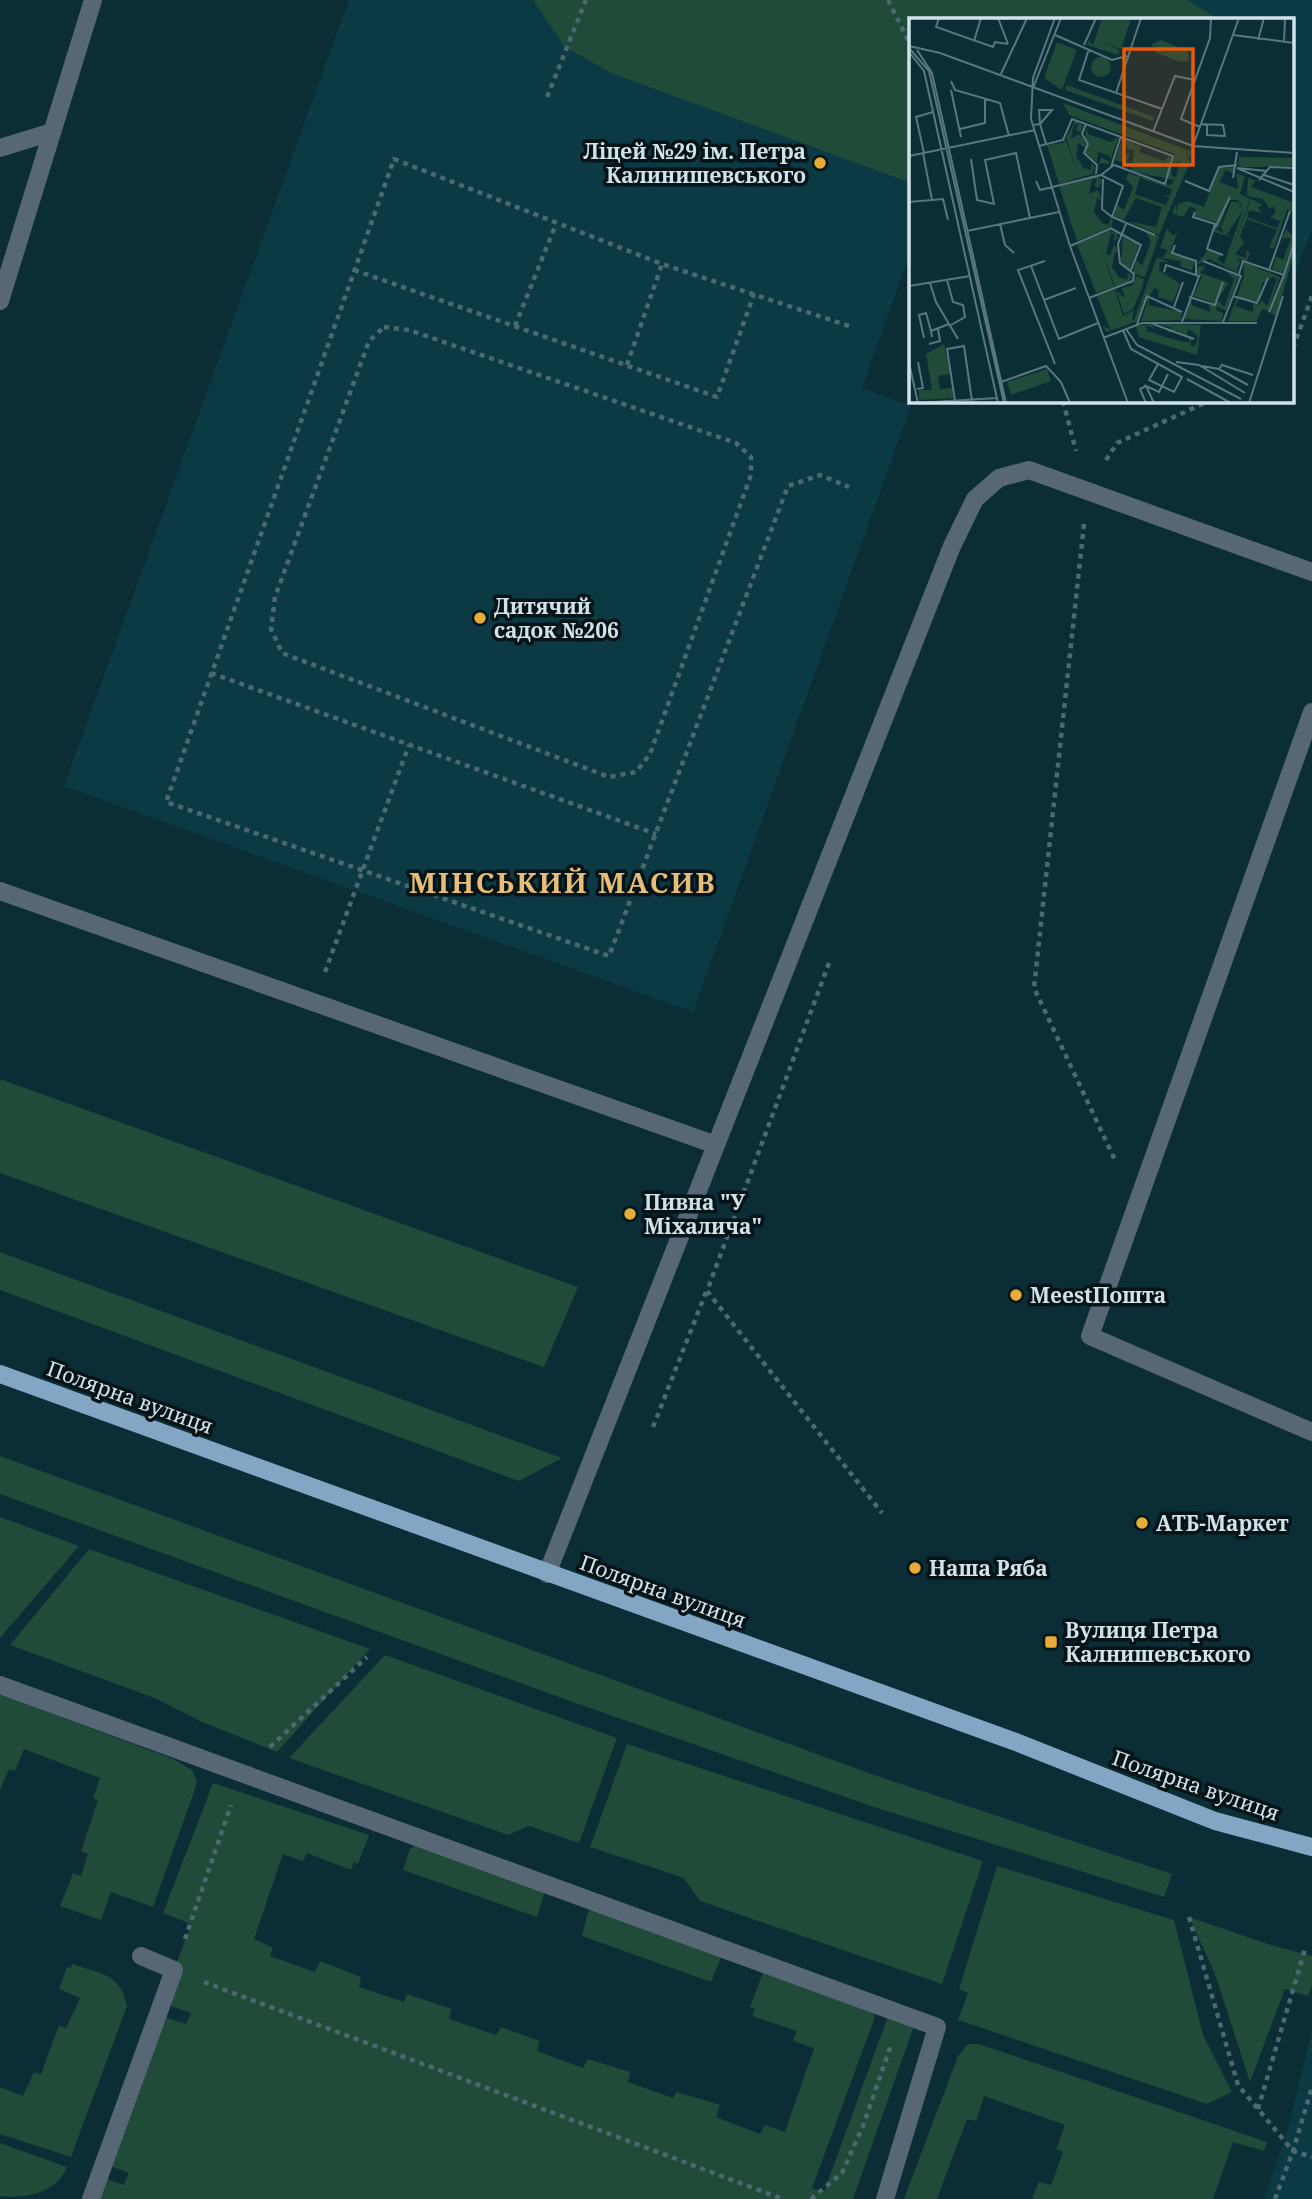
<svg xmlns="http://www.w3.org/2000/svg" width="1312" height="2199" font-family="'Noto Serif',serif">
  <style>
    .built { fill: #0b3a45 }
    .green { fill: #1f4b38 }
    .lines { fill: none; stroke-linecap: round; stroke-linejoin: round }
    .path { stroke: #4c6971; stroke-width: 4.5; stroke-dasharray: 5 5; stroke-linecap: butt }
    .minor { stroke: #576776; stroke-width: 18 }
    .major { stroke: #84a6c5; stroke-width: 18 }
    .poi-dot { fill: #e7ac37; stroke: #061317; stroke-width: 2.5 }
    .labels { text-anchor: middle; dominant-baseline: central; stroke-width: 7; stroke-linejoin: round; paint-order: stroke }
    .poi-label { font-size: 21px; font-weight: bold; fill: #d1e3e9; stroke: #061317; text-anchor: start }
    .street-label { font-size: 21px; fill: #d1e3e9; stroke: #061317 }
    .district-label { font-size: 28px; font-weight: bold; letter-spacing: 2px; fill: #e7be78; stroke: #061317 }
    .inset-road { fill: none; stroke: #5a767e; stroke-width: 2 }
    .view { fill: #e8590c; fill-opacity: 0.15; stroke: #e8590c; stroke-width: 3.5 }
    .inset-edge { fill: none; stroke: #d1e3e9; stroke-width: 3.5 }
  </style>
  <rect width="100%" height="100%" fill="#0a2d36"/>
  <!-- built -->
  <path class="built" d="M 349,0 L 1312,0 L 1312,228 L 1293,281 L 1293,19 L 911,19 L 911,250 L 862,388 L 911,406 L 693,1012 L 64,786 Z
    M 1312,2030 L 1312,2199 L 1264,2199 L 1289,2125 Z"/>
  <!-- green -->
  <path class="green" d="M 533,0 L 1187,0 L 1218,19 L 911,19 L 911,183 L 611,73 L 564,46 Z
    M 0,1079 L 578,1287 L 544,1367 L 0,1173 Z
    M 0,1252 L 562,1458 L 519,1481 L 0,1290 Z
    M 0,1456 L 877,1776 L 1172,1874 L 1164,1897 L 874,1807 L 584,1706 L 0,1494 Z
    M 0,1517 L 79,1546 L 0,1638 Z
    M 89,1549 L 370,1649 L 277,1752 L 202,1722 L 157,1699 L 10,1645 Z
    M 385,1655 L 617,1738 L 579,1843 L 529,1826 L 508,1835 L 289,1758 Z
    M 0,1694 L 173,1759 L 192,1770 L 197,1782 L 195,1789 L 153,1907 L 111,1892 L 101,1920 L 60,1906 L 73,1873 L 81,1876 L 88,1854 L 81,1851 L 98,1800 L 93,1798 L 100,1778 L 24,1749 L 15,1771 L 9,1769 L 0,1790 Z
    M 627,1744 L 983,1861 L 942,1984 L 700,1901 L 684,1878 L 590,1847 Z
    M 213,1783 L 369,1835 L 358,1864 L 354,1862 L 351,1870 L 307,1853 L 303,1861 L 283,1854 L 254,1939 L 273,1948 L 270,1956 L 315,1972 L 320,1961 L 361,1977 L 359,1987 L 404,2002 L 407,1994 L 452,2009 L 449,2019 L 496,2035 L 501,2027 L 540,2041 L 537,2051 L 583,2068 L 588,2059 L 630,2072 L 628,2082 L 673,2098 L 677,2092 L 720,2105 L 716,2117 L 760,2134 L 765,2125 L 785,2132 L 814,2048 L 793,2041 L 797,2031 L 752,2016 L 755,2009 L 750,2007 L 764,1970 L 874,2012 L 874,2020 L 812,2188 L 824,2192 L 887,2019 L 891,2017 L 915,2023 L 853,2199 L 88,2199 L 97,2176 L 124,2185 L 129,2173 L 105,2164 L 155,2014 L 186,2024 L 191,2013 L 162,2003 L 191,1924 L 163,1913 Z
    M 421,1841 L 546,1888 L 537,1917 L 403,1870 L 410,1849 Z
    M 997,1866 L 1174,1920 L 1203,2035 L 1232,2092 L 1207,2104 L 958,2020 L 968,1993 L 959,1989 Z
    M 595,1906 L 723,1953 L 711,1982 L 582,1936 L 588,1912 Z
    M 1189,1917 L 1271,1945 L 1312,1956 L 1312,1986 L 1308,1996 L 1285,1989 L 1250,2082 L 1215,1974 Z
    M 72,1964 C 100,1974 121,1973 127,2006 L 71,2157 L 0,2134 L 0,2087 L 23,2096 L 34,2072 L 41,2074 L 59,2025 L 66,2028 L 80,1998 L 59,1989 L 67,1967 L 71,1968 Z
    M 968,2044 L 979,2044 L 1267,2142 L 1264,2151 L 1233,2142 L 1213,2199 L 1036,2199 L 1032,2198 L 1039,2182 L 1051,2185 L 1063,2152 L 1056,2149 L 1065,2125 L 984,2096 L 976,2121 L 967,2119 L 937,2199 L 904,2199 L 958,2056 Z
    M 0,2143 L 67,2167 C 57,2193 25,2199 0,2196 Z"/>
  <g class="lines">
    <!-- path -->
    <path class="path" d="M 888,0 L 911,46
      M 547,97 L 586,0
      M 354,270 L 717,397 L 754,294
      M 515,326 L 556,224
      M 849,326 L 662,264 L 394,159 L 166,802 L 609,956 L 788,486 L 820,475 L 849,487
      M 384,327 L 409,330 L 736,443 L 751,457 L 751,475 L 650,754 L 636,772 L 609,777 L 282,653 L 271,629 L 275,597 L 369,341 Z
      M 1293,348 L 1312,296
      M 627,365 L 662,264
      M 1063,401 L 1076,451
      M 1106,460 L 1117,443 L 1209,401
      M 1084,524 L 1034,988 L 1115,1160
      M 211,673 L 656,834
      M 829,963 L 707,1291 L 882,1513
      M 325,972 L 409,745
      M 653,1427 L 706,1292
      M 270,1747 L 367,1657
      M 1189,1917 L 1238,2085 L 1293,2151 L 1312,2157
      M 185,1939 L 231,1805
      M 204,1982 L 783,2199
      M 1258,2109 L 1305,1949
      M 811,2199 L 842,2173 L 863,2126 L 891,2045
      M 1275,2199 L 1293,2151 L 1312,2087"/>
    <!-- minor -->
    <path class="minor" d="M 0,148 L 52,132
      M 0,301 L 93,0
      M 1312,712 L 1090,1336 L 1312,1432
      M 0,891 L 716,1145
      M 547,1574 L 952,546 L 975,499 L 999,478 L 1029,470 L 1312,572
      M 0,1685 L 937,2027 L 885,2199
      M 91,2199 L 174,1970 L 141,1956"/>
    <!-- major -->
    <path class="major" d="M 0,1374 L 1016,1742 L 1215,1821 L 1312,1847"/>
  </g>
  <!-- markers -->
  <g class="poi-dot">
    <circle cx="820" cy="163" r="7"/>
    <circle cx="480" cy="618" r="7"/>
    <circle cx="630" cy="1214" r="7"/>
    <circle cx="1016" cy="1295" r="7"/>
    <circle cx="1142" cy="1523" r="7"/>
    <circle cx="915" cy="1568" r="7"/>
    <rect x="1044" y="1635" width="14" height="14" rx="3.5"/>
  </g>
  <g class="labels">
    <!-- poi labels -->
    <g class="poi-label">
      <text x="806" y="151" text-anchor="end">Ліцей №29 ім. Петра<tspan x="806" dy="24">Калинишевського</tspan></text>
      <text x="494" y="606">Дитячий<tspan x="494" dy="24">садок №206</tspan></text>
      <text x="644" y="1202">Пивна "У<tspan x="644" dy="24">Міхалича"</tspan></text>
      <text x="1030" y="1295">MeestПошта</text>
      <text x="1156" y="1523">АТБ-Маркет</text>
      <text x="929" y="1568">Наша Ряба</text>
      <text x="1065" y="1630">Вулиця Петра<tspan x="1065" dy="24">Калнишевського</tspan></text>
    </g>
    <!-- street labels -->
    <g class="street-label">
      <text transform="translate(130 1397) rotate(20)">Полярна вулиця</text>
      <text transform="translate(663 1591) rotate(20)">Полярна вулиця</text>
      <text transform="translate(1196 1785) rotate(19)">Полярна вулиця</text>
    </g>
    <!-- district labels -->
    <g class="district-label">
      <text x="563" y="882">МІНСЬКИЙ МАСИВ</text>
    </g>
  </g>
  <!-- overview -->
  <g transform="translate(909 18)">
    <rect width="385" height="385" fill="#0a2d36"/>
    <path d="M 193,0 L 222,1 L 212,31 L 192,24 L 211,32 L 209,37 L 178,27 L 180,22 L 184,27 ZM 252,22 L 279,33 L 280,42 L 272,44 L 245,34 L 243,26 ZM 148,24 L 168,32 L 153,72 L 135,60 ZM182 49a10 10 0 1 1 20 0a10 10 0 1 1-20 0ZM 158,67 L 245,99 L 244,103 L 156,72 ZM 154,85 L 284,134 L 281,140 L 277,133 L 281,144 L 250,217 L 219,203 L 247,209 L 253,189 L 227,180 L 214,203 L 205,199 L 208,187 L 215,192 L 224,169 L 217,161 L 219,155 L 254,166 L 262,167 L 265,162 L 222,153 L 225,132 L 218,131 L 217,123 L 213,139 L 221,135 L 217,146 L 206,142 L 205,146 L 213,120 L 232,129 L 230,134 L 255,143 L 261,137 L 263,158 L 267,159 L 271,143 L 263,147 L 266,136 L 160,97 ZM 231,160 L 263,171 L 261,178 L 255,177 L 260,180 L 257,187 L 226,176 ZM 166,103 L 174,108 L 172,115 L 167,112 L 169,106 L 165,106 L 162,121 L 169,116 L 177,123 L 176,130 L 169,125 L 167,139 L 175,150 L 182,152 L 182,145 L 186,149 L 183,156 L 150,166 L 138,127 L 154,125 L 156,121 L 167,150 L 157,120 ZM 177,108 L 179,116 L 202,124 L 210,118 L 200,146 L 190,145 L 192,139 L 201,144 L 201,138 L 189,134 L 188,144 L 176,135 ZM 330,139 L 385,140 L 385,148 L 333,149 L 329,147 ZM 325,149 L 325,156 L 317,152 L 310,164 L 329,171 L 327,156 L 336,158 L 331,176 L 341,181 L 322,235 L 342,181 L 354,187 L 349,189 L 352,195 L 340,192 L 338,199 L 368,210 L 371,203 L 361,199 L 366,196 L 366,189 L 360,190 L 354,181 L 338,178 L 339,160 L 347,162 L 342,169 L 385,185 L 385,196 L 378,191 L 365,231 L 360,229 L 368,212 L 338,201 L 335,207 L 348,212 L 335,208 L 331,218 L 335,225 L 326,236 L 337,240 L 337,233 L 341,234 L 338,243 L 327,240 L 331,244 L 327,254 L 300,241 L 287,247 L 299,232 L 313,237 L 308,241 L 315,246 L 334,192 L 318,216 L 322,219 L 305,214 L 299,225 L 305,210 L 315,215 L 312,209 L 322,184 L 330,184 L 333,191 L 333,187 L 329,182 L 320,182 L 310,210 L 305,208 L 310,205 L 286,198 L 287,191 L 281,188 L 274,199 L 263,195 L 267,186 L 267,195 L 269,186 L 279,183 L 295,189 L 310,150 ZM 185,157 L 193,162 L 190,170 L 185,168 L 188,161 L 183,161 L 180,176 L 189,172 L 193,183 L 188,179 L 185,194 L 193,205 L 200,207 L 201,200 L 204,203 L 202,209 L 168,223 L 150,168 ZM 258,211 L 265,218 L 269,212 L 262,232 L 286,244 L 283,252 L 272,249 L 272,243 L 253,240 L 259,232 L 251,230 ZM 377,211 L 383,217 L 385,212 L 385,221 L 376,247 L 385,226 L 385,236 L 367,299 L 360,294 L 374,255 L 363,251 L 367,238 L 374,242 L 382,220 L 373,221 ZM 200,213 L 208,215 L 209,220 L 204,223 L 206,217 L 202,215 L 197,236 L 201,237 L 205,227 L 211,234 L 206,234 L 203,249 L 210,259 L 218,262 L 219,255 L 223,258 L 220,264 L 206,269 L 190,223 L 205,269 L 187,275 L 168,226 ZM 236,213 L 250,218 L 236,259 L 224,255 L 227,242 L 233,248 L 242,224 ZM 214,219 L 230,227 L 220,252 L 212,246 ZM 248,239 L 260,244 L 251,244 L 250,252 L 271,266 L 264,284 L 249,279 L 250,272 L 245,270 L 227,304 L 197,314 L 194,308 L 201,311 L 188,278 L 206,272 L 214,298 L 225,292 L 223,302 L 225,302 ZM 334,244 L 371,259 L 359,293 L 353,291 L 348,303 L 319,303 L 335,259 ZM 364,259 L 368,261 L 358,288 L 352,282 L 350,287 L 344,285 L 344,294 L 326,288 L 330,281 L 349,283 L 353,265 ZM 297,248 L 291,255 L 320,265 L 306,285 L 284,278 L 293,259 L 286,255 L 287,249 ZM 318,254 L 330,258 L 317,293 L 308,288 L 307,292 L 314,295 L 313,303 L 275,301 L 282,280 L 283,287 L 301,294 L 300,288 L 310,283 L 315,289 L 325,261 ZM 227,258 L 235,261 L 233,271 L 224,291 L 215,296 L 207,272 L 216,280 L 213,270 L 224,267 ZM 240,280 L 240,287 L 273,294 L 272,302 L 232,303 ZM 242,306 L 246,311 L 237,307 L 238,313 L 259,320 L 281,325 L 279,318 L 283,319 L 281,328 L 286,328 L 289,319 L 280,311 L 276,319 L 268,312 L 258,315 L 263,310 L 250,306 L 292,307 L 288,337 L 230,319 L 227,308 ZM 35,326 L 41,356 L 29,358 L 31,371 L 43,370 L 44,380 L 10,382 L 10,372 L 23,372 L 17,336 ZM 138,351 L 142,363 L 102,377 L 98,364 Z" fill="#1f4b38" fill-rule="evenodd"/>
    <path class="inset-road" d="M 30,0 L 27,9 L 84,29 L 86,24 L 99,26M 89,0 L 99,26M 146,0 L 124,60 L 122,101 L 161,228 L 219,385M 146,17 L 203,42 L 218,38M 324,17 L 385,25M 349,22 L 355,0M 65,23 L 72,0M 375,24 L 376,0M 175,27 L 187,0M 0,28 L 31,35 L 284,128 L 385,135M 0,30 L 20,53 L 95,385M 180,31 L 170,62 L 253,91M 8,32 L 23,55 L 97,385M 0,34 L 15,53 L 89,385M 91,58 L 118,0M 42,63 L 46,72 L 91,85 L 100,118M 124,70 L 152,0M 42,72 L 52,119M 207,75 L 232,0M 177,106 L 173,116 L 179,126 L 175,135 L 188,147 L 187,156M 292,106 L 298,107 L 298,117 L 316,118 L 314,107 L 292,106M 124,107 L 131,106 L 130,92 L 143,92 L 131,106 L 137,126M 291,109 L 272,101 L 301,20 L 302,0M 51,111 L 76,105 L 76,81M 244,114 L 266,58 L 286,62M 130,128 L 154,122 L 163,101 L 264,138 L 256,166 L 205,147 L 192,157M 284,128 L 330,0M 14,135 L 23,182M 15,135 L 7,99 L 24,94M 0,138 L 126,112M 62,141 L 68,182 L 85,186 L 76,142 L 107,135 L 121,200M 202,149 L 212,118M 328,150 L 385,174M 328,150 L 358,153M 355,157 L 385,167M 324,160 L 328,134M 194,161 L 193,191 L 203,199M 350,162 L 361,149 L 385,150M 127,163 L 131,172 L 192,157 L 214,168 L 203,199 L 246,217M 276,163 L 300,173 L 310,149 L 328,147M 0,184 L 34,181 L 39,202M 286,194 L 284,199 L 306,206 L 298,231 L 314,237M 91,206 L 96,227 L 105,235M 306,210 L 321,179M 203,211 L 232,227 L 221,254M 58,213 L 150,194M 266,227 L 263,235 L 287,243 L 287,257M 161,228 L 203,210M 136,243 L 109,252 L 146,346M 294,243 L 332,258 L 314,304M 122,248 L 150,321 L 189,305M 360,252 L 381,193M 255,254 L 257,247 L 290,258 L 273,304M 330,256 L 334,243 L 375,257 L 385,224M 38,262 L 44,284 L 54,287 L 56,299 L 42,307M 21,265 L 27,284 L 49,321M 0,268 L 61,258M 324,278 L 348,285 L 359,260M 280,279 L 306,287 L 314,264M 180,280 L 224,263 L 225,256 L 211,245 L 209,226 L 217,206M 135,282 L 167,270M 265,289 L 274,264M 360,294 L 375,257M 228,306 L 238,278 L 273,294M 244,306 L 285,321M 217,311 L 228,327 L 332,381M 214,312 L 222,331 L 273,359 L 265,374 L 240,362 L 249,346M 23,319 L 22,313 L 40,306M 15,320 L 10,297 L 17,295 L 22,313M 194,320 L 233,305 L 348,305M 20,326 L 31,323 L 29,311M 267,344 L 290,347 L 336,375M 0,345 L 9,385M 293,348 L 310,351 L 339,367M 310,351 L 313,347 L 344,357M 278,361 L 322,385M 92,364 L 137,348 L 152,364 L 161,385M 8,371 L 14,370 L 9,344M 46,383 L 38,331 L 55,328 L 63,383M 7,385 L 88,380M 237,385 L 231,371 L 237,368M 245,385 L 237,368 L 250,374 L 259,356M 340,385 L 374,278"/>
    <path class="view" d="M 215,31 L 284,31 L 284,147 L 215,147 Z"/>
    <rect width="385" height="385" class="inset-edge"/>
  </g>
</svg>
